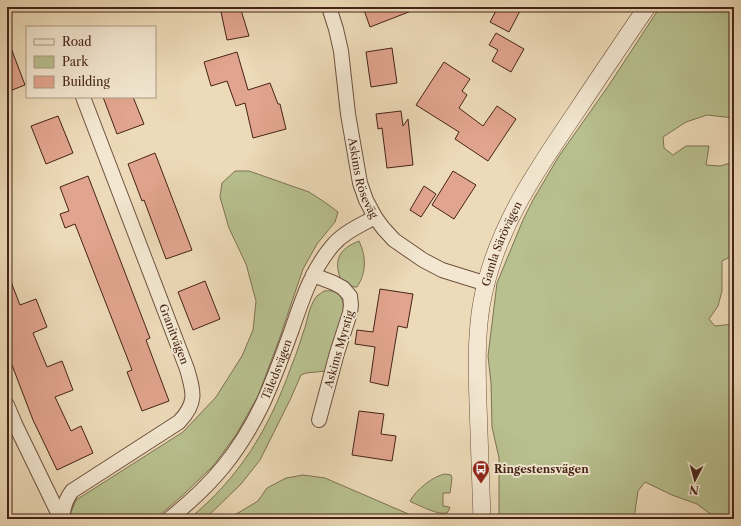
<svg xmlns="http://www.w3.org/2000/svg" width="741" height="526" font-family="'Libre Caslon Text',serif">
  <style>
    .green { fill: #b8c08f; stroke: #7e7252 }
    .building { fill: #e1a48e; stroke: #452316 }
    .lines { fill: none; stroke-linecap: round; stroke-linejoin: round }
    .minor-casing { stroke: #6f513e; stroke-width: 16 }
    .tertiary-casing { stroke: #6f513e; stroke-width: 18 }
    .minor { stroke: #f3e7d1; stroke-width: 14 }
    .tertiary { stroke: #f3e7d1; stroke-width: 17 }
    .labels { text-anchor: middle; dominant-baseline: central; stroke-width: 4; stroke-linejoin: round; paint-order: stroke }
    .street-label { font-size: 11px; fill: #452316; stroke: #f3e7d1 }
    .poi-label { font-size: 11px; font-weight: bold; fill: #452316; stroke: #f3e7d1; text-anchor: start }
  </style>
  <rect width="100%" height="100%" fill="#eddab8"/>
  <filter id="stains"><feTurbulence type="fractalNoise" baseFrequency=".005" numOctaves="4"/><feColorMatrix values="0 0 0 0 .2 0 0 0 0 .09 0 0 0 0 .02 0 0 0 .5 -.17"/></filter>
  <radialGradient id="worn" r=".72"><stop offset=".6" stop-color="#630" stop-opacity="0"/><stop offset="1" stop-color="#630" stop-opacity=".3"/></radialGradient>
  <!-- green -->
  <path class="green" d="M 660,7 L 734,7 L 734,118 L 707,115 L 686,122 L 663,137 L 664,148 L 673,155 L 686,146 L 709,146 L 706,165 L 720,166 L 734,162 L 734,255 L 722,261 L 722,291 L 718,306 L 709,319 L 715,326 L 734,324 L 734,519 L 717,519 L 697,504 L 672,495 L 645,482 L 638,491 L 634,519 L 499,519 L 499,458 L 492,427 L 491,383 L 488,356 L 497,283 L 523,220 L 533,200 L 559,156 L 609,85 Z
    M 235,171 L 249,171 L 309,192 L 326,203 L 338,212 L 335,222 L 317,244 L 303,269 L 279,340 L 258,396 L 236,435 L 213,466 L 182,496 L 155,519 L 71,519 L 71,512 L 76,500 L 183,432 L 216,397 L 242,356 L 253,330 L 256,301 L 246,264 L 229,228 L 220,197 L 222,183 Z
    M 359,241 C 366,256 367,272 357,287 L 354,287 L 341,280 C 333,260 339,249 359,241 Z
    M 324,291 C 364,286 331,354 326,371 L 306,373 L 301,375 L 290,400 L 260,460 L 241,484 L 205,519 L 189,519 C 240,477 269,429 291,367 C 297,353 301,339 306,324 C 308,315 311,303 317,296 C 319,294 322,293 324,291 Z
    M 445,474 L 451,475 L 452,478 L 450,493 L 443,493 L 443,506 L 449,507 L 450,508 L 447,513 C 436,515 422,506 411,502 L 410,501 C 416,490 433,476 445,474 Z
    M 303,475 L 325,478 L 420,519 L 228,519 L 258,501 L 267,488 L 286,478 Z"/>
  <!-- building -->
  <path class="building" d="M 240,7 L 249,36 L 227,40 L 221,12 Z
    M 363,7 L 419,7 L 419,8 L 370,27 Z
    M 498,7 L 522,7 L 509,32 L 490,22 Z
    M 496,33 L 524,49 L 511,72 L 492,61 L 498,50 L 489,45 Z
    M 7,40 L 8,40 L 25,85 L 7,92 Z
    M 392,48 L 397,83 L 371,87 L 366,52 Z
    M 237,52 L 248,90 L 270,83 L 278,104 L 280,104 L 286,129 L 253,138 L 245,103 L 236,106 L 227,81 L 211,86 L 204,62 Z
    M 444,62 L 470,79 L 462,91 L 467,95 L 459,108 L 483,126 L 497,106 L 516,119 L 488,161 L 455,139 L 459,132 L 416,105 Z
    M 103,97 L 133,97 L 144,124 L 117,134 Z
    M 401,111 L 403,126 L 408,119 L 413,165 L 387,168 L 382,128 L 378,129 L 376,114 Z
    M 58,116 L 73,153 L 46,164 L 31,126 Z
    M 155,153 L 192,250 L 166,259 L 144,200 L 142,201 L 128,164 Z
    M 453,171 L 476,185 L 454,219 L 432,205 Z
    M 88,176 L 150,338 L 146,340 L 169,401 L 142,411 L 127,372 L 132,370 L 75,224 L 65,228 L 60,214 L 69,211 L 60,187 Z
    M 424,186 L 436,194 L 421,217 L 410,210 Z
    M 8,274 L 20,305 L 36,299 L 47,327 L 33,333 L 47,367 L 62,361 L 73,390 L 55,397 L 71,431 L 81,426 L 93,453 L 57,470 L 33,420 L 7,352 L 7,275 Z
    M 205,281 L 220,319 L 193,330 L 178,292 Z
    M 380,289 L 413,294 L 407,328 L 398,326 L 388,386 L 370,382 L 375,347 L 355,344 L 357,330 L 373,332 Z
    M 359,411 L 384,414 L 381,434 L 396,436 L 392,461 L 352,455 Z"/>
  <g class="lines">
    <defs>
      <g id="minor">
        <path id="s1" d="M 329,7 L 336,29 L 341,51 L 348,114 L 360,183 L 366,200 L 375,217 L 383,228 L 394,240 L 423,260 L 442,270 L 487,284"/>
        <path d="M 313,275 L 334,283 L 343,288 L 350,296 L 351,305 L 350,313 L 337,353 L 319,420"/>
        <path d="M 7,405 L 15,424 L 61,519"/>
        <path d="M 62,519 C 63,508 65,500 72,491 L 179,422 C 197,403 194,393 187,369 L 83,97"/>
        <path id="s2" d="M 169,519 C 212,485 239,453 263,403 C 274,379 283,354 292,329 C 302,300 312,269 333,245 C 344,232 361,225 375,217"/>
      </g>
      <g id="tertiary">
        <path id="s3" d="M 482,519 C 481,481 479,442 478,404 C 477,372 476,339 481,307 C 493,234 533,175 574,115 C 598,79 622,43 647,7"/>
      </g>
    </defs>
    <!-- minor casing -->
    <use href="#minor" class="minor-casing"/>
    <!-- tertiary casing -->
    <use href="#tertiary" class="tertiary-casing"/>
    <!-- minor -->
    <use href="#minor" class="minor"/>
    <!-- tertiary -->
    <use href="#tertiary" class="tertiary"/>
  </g>
  <!-- icons -->
  <defs>
    <symbol id="bus-pin" viewBox="-11 -11 22 30"><path d="M0 17L-7.5 6A9.5 9.5 0 1 1 7.5 6Z" fill="#8f2418" stroke="#f3e7d1"/><path d="M-5-6H5V4H4V6H2V4H-2V6H-4V4H-5ZM-3.5-4V0h7V-4ZM-3.5 1.2v1.5H-2V1.2ZM2 1.2v1.5H3.5V1.2Z" fill="#fff"/></symbol>
  </defs>
  <g fill-rule="evenodd">
    <use href="#bus-pin" x="471" y="459" width="20" height="27"/>
  </g>
  <g class="labels">
    <!-- street labels -->
    <g class="street-label">
      <text stroke="none"><textPath href="#s1" startOffset="175">Askims Röseväg</textPath></text>
      <text stroke="none"><textPath href="#s3" startOffset="279">Gamla Särövägen</textPath></text>
      <text transform="translate(174 334) rotate(69)">Granitvägen</text>
      <text transform="translate(339 349) rotate(-74)">Askims Myrstig</text>
      <text stroke="none"><textPath href="#s2" startOffset="187">Tåledsvägen</textPath></text>
    </g>
    <!-- poi labels -->
    <g class="poi-label">
      <text x="494" y="469">Ringestensvägen</text>
    </g>
  </g>
  <!-- margin -->
  <rect width="741" height="526" fill="none" stroke="#eddab8" stroke-width="24"/>
  <rect x="8" y="8" width="725" height="510" fill="none" stroke="#452316" stroke-width="2"/>
  <rect x="12" y="12" width="717" height="502" fill="none" stroke="#452316"/>
  <!-- legend -->
  <rect x="26" y="26" width="130" height="72" fill="#f3e7d1" stroke="#ad9986"/>
  <rect x="34" y="39" width="20" height="6" fill="#f3e7d1" stroke="#ad9986"/>
  <text x="62" y="46" font-size="12" fill="#452316">Road</text>
  <rect x="34" y="56" width="20" height="12" fill="#b8c08f" stroke="#ad9986"/>
  <text x="62" y="66" font-size="12" fill="#452316">Park</text>
  <rect x="34" y="76" width="20" height="12" fill="#e1a48e" stroke="#ad9986"/>
  <text x="62" y="86" font-size="12" fill="#452316">Building</text>
  <!-- north arrow -->
  <g transform="translate(695 480) rotate(186)" stroke="#f3e7d1" stroke-width="3" paint-order="stroke">
  <path d="M0-3L7 15L0 10L-7 15Z" fill="#452316"/>
  <text y="-6" font-size="11" font-weight="bold" text-anchor="middle" fill="#452316">N</text>
  </g>
  <rect width="100%" height="100%" filter="url(#stains)"/>
  <rect width="100%" height="100%" fill="url(#worn)"/>
</svg>
